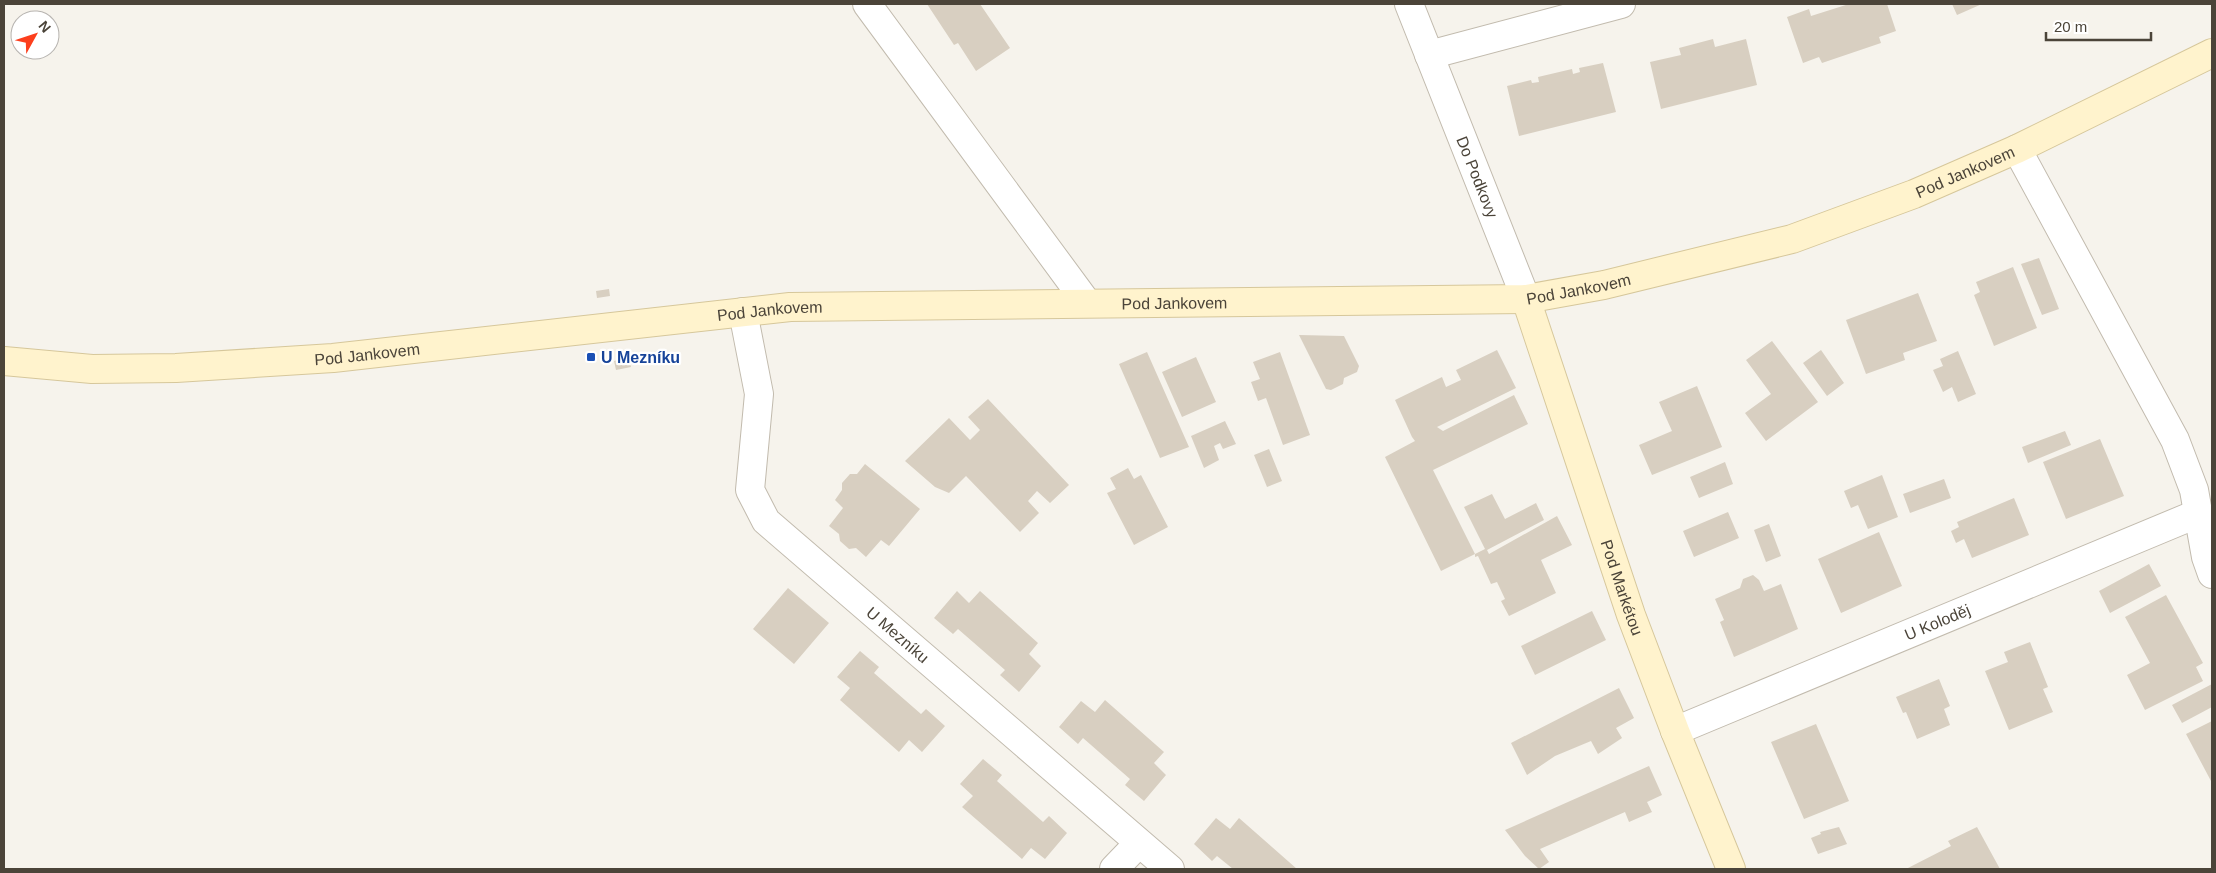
<svg xmlns="http://www.w3.org/2000/svg" width="2216" height="873" font-family="Helvetica,sans-serif">
  <style>
    .building { fill: #d8cfc1 }
    .lines { fill: none; stroke-linecap: round; stroke-linejoin: round }
    .street-casing { stroke: #c2bbae; stroke-width: 30 }
    .secondary-casing { stroke: #d6c79b; stroke-width: 30 }
    .street { stroke: #fff; stroke-width: 28 }
    .secondary { stroke: #fff3cd; stroke-width: 28 }
    .transit-dot { fill: #1a4fb4; stroke: #fff; stroke-width: 2 }
    .labels { text-anchor: middle; dominant-baseline: central; stroke-width: 4.5; stroke-linejoin: round; paint-order: stroke }
    .street-label { font-size: 16px; fill: #4b4439; stroke: #fff }
    .transit-label { font-size: 16px; font-weight: bold; fill: #164399; stroke: #fff; text-anchor: start }
  </style>
  <rect width="100%" height="100%" fill="#f6f3ec"/>
  <!-- building -->
  <path class="building" d="M 927,4 L 980,4 L 1010,48 L 976,71 L 958,43 L 954,45 Z
    M 1849,4 L 1887,4 L 1896,31 L 1879,37 L 1881,43 L 1822,63 L 1819,57 L 1803,63 L 1787,17 L 1809,9 L 1811,16 Z
    M 1952,4 L 1982,4 L 1957,15 Z
    M 1713,39 L 1715,47 L 1746,39 L 1757,85 L 1661,109 L 1650,62 L 1681,55 L 1679,48 Z
    M 1603,63 L 1616,112 L 1519,136 L 1507,86 L 1531,80 L 1532,83 L 1539,82 L 1538,77 L 1572,69 L 1573,74 L 1580,72 L 1579,68 Z
    M 2039,258 L 2059,309 L 2042,315 L 2021,264 Z
    M 2013,267 L 2037,328 L 1994,346 L 1974,295 L 1980,292 L 1976,282 Z
    M 609,289 L 610,296 L 597,298 L 596,291 Z
    M 1918,293 L 1937,341 L 1903,353 L 1905,360 L 1866,374 L 1846,320 Z
    M 1299,335 L 1344,336 L 1359,366 L 1357,372 L 1344,378 L 1343,384 L 1331,390 L 1326,389 Z
    M 1772,341 L 1818,402 L 1766,441 L 1745,413 L 1771,394 L 1746,360 Z
    M 1497,350 L 1516,388 L 1437,427 L 1443,431 L 1514,395 L 1528,424 L 1433,470 L 1475,554 L 1441,571 L 1385,457 L 1415,441 L 1412,437 L 1395,400 L 1442,377 L 1446,387 L 1461,380 L 1456,370 Z
    M 1821,350 L 1844,383 L 1827,396 L 1803,363 Z
    M 1958,351 L 1976,394 L 1958,402 L 1952,387 L 1943,392 L 1933,370 L 1943,366 L 1940,359 Z
    M 1147,352 L 1189,447 L 1160,458 L 1119,364 Z
    M 1280,352 L 1310,435 L 1283,445 L 1266,398 L 1258,401 L 1251,382 L 1260,379 L 1253,362 Z
    M 628,357 L 631,367 L 616,370 L 614,361 Z
    M 1196,357 L 1216,402 L 1182,417 L 1162,372 Z
    M 1697,386 L 1722,447 L 1652,475 L 1639,445 L 1672,431 L 1659,402 Z
    M 988,399 L 1069,485 L 1050,503 L 1037,491 L 1028,501 L 1039,513 L 1020,532 L 966,476 L 949,493 L 935,487 L 905,461 L 949,418 L 970,440 L 980,430 L 968,417 Z
    M 1225,421 L 1236,444 L 1223,449 L 1220,443 L 1214,446 L 1219,460 L 1204,468 L 1191,436 Z
    M 2065,431 L 2071,445 L 2028,463 L 2022,447 Z
    M 2100,439 L 2124,496 L 2066,519 L 2043,462 Z
    M 1269,449 L 1282,481 L 1267,487 L 1254,455 Z
    M 1725,462 L 1733,484 L 1699,498 L 1690,477 Z
    M 865,464 L 920,509 L 889,546 L 881,540 L 866,557 L 856,548 L 849,549 L 840,541 L 839,534 L 829,526 L 843,508 L 835,500 L 842,490 L 842,483 L 850,474 L 857,474 Z
    M 1128,468 L 1134,479 L 1141,475 L 1168,527 L 1134,545 L 1107,493 L 1116,489 L 1110,478 Z
    M 1882,475 L 1898,517 L 1868,529 L 1858,505 L 1851,508 L 1844,491 Z
    M 1944,479 L 1951,498 L 1910,513 L 1903,494 Z
    M 1492,494 L 1505,519 L 1536,503 L 1544,520 L 1487,550 L 1489,554 L 1557,516 L 1572,545 L 1541,560 L 1556,593 L 1509,616 L 1501,601 L 1505,599 L 1497,582 L 1491,584 L 1478,556 L 1475,557 L 1475,554 L 1485,549 L 1464,507 Z
    M 2014,498 L 2029,535 L 1972,558 L 1964,539 L 1956,543 L 1951,531 L 1959,527 L 1957,522 Z
    M 1728,512 L 1739,538 L 1694,557 L 1683,531 Z
    M 1769,524 L 1781,556 L 1766,562 L 1754,530 Z
    M 1879,532 L 1902,586 L 1841,613 L 1818,559 Z
    M 2149,564 L 2161,586 L 2110,613 L 2099,591 Z
    M 1753,575 L 1759,580 L 1764,591 L 1781,584 L 1798,629 L 1734,657 L 1720,622 L 1724,620 L 1715,599 L 1740,588 L 1743,579 Z
    M 788,588 L 829,623 L 794,664 L 753,629 Z
    M 957,591 L 969,603 L 980,591 L 1038,643 L 1029,654 L 1041,666 L 1019,692 L 1000,675 L 1005,670 L 981,649 L 958,629 L 953,634 L 934,618 Z
    M 2166,595 L 2203,663 L 2196,667 L 2203,681 L 2145,710 L 2127,675 L 2150,663 L 2125,617 Z
    M 1592,611 L 1606,640 L 1535,675 L 1521,646 Z
    M 2030,642 L 2048,687 L 2043,689 L 2053,712 L 2009,730 L 1985,671 L 2008,662 L 2004,652 Z
    M 860,651 L 879,667 L 874,673 L 921,714 L 926,709 L 945,726 L 922,752 L 909,740 L 899,752 L 840,700 L 850,688 L 837,677 Z
    M 1939,679 L 1950,706 L 1944,709 L 1950,725 L 1917,739 L 1906,712 L 1903,713 L 1896,697 Z
    M 2212,684 L 2212,707 L 2182,723 L 2172,705 Z
    M 1619,688 L 1634,718 L 1616,728 L 1622,738 L 1598,754 L 1591,741 L 1555,756 L 1527,775 L 1511,743 Z
    M 1105,700 L 1164,752 L 1154,763 L 1166,775 L 1144,801 L 1125,785 L 1130,779 L 1083,738 L 1078,744 L 1059,727 L 1081,701 L 1095,712 Z
    M 2212,721 L 2212,780 L 2211,781 L 2186,734 Z
    M 1816,724 L 1849,801 L 1804,819 L 1771,742 Z
    M 983,759 L 1002,775 L 997,781 L 1043,822 L 1049,816 L 1067,833 L 1045,859 L 1031,848 L 1022,859 L 962,807 L 973,796 L 960,784 Z
    M 1649,766 L 1662,795 L 1647,802 L 1652,812 L 1629,822 L 1625,812 L 1540,849 L 1549,862 L 1539,869 L 1525,856 L 1505,830 Z
    M 1216,818 L 1230,829 L 1239,818 L 1297,869 L 1233,869 L 1217,856 L 1212,861 L 1194,844 Z
    M 1839,827 L 1847,844 L 1818,854 L 1811,838 L 1821,834 L 1820,832 Z
    M 1977,827 L 2000,869 L 1906,869 L 1951,846 L 1948,841 Z"/>
  <g class="lines">
    <defs>
      <g id="street">
        <path d="M 867,4 L 1087,303"/>
        <path id="s1" d="M 1409,4 L 1526,299"/>
        <path d="M 1429,55 L 1621,4"/>
        <path d="M 2017,149 L 2175,440 L 2194,490 L 2206,557 L 2212,574"/>
        <path id="s2" d="M 743,312 L 759,394 L 750,490 L 766,521 L 1170,869"/>
        <path id="s3" d="M 1675,731 L 2199,513"/>
        <path d="M 1114,869 L 1139,843"/>
      </g>
      <g id="secondary">
        <path id="s4" d="M 1526,299 L 1631,615 L 1675,731 L 1731,869"/>
        <path id="s5" d="M 4,361 L 92,369 L 176,368 L 333,358 L 790,307 L 1526,299 L 1604,285 L 1792,239 L 1914,194 L 2017,149 L 2212,53"/>
      </g>
    </defs>
    <!-- street casing -->
    <use href="#street" class="street-casing"/>
    <!-- secondary casing -->
    <use href="#secondary" class="secondary-casing"/>
    <!-- street -->
    <use href="#street" class="street"/>
    <!-- secondary -->
    <use href="#secondary" class="secondary"/>
  </g>
  <!-- markers -->
  <rect class="transit-dot" x="586" y="352" width="10" height="10" rx="2.5"/>
  <g class="labels">
    <!-- street labels -->
    <g class="street-label">
      <text stroke="none"><textPath href="#s5" startOffset="1984">Pod Jankovem</textPath></text>
      <text stroke="none"><textPath href="#s1" startOffset="186">Do Podkovy</textPath></text>
      <text stroke="none"><textPath href="#s5" startOffset="1579">Pod Jankovem</textPath></text>
      <text stroke="none"><textPath href="#s5" startOffset="1174">Pod Jankovem</textPath></text>
      <text stroke="none"><textPath href="#s5" startOffset="769">Pod Jankovem</textPath></text>
      <text stroke="none"><textPath href="#s5" startOffset="364">Pod Jankovem</textPath></text>
      <text stroke="none"><textPath href="#s4" startOffset="304">Pod Markétou</textPath></text>
      <text stroke="none"><textPath href="#s3" startOffset="284">U Koloděj</textPath></text>
      <text stroke="none"><textPath href="#s2" startOffset="389">U Mezníku</textPath></text>
    </g>
    <!-- transit labels -->
    <g class="transit-label">
      <text x="601" y="357">U Mezníku</text>
    </g>
  </g>
  <!-- border -->
  <rect width="2216" height="873" fill="none" stroke="#4b4439" stroke-width="10"/>
  <!-- north arrow -->
  <g transform="translate(35 35) rotate(50)"><circle r="24" fill="#ffffff" stroke="#b7b4b0"/>
  <path d="M0-4L9 19L0 12L-9 19Z" fill="#fc3f1d"/>
  <text y="-8" font-size="14" font-weight="bold" text-anchor="middle" fill="#4b4439">N</text>
  </g>
  <!-- scale -->
  <path d="M2046 32v8h105v-8" fill="none" stroke="#4b4439" stroke-width="2.5"/>
  <text x="2054" y="32" font-size="15" fill="#4b4439" stroke="#ffffff" stroke-width="4" paint-order="stroke">20 m</text>
</svg>
